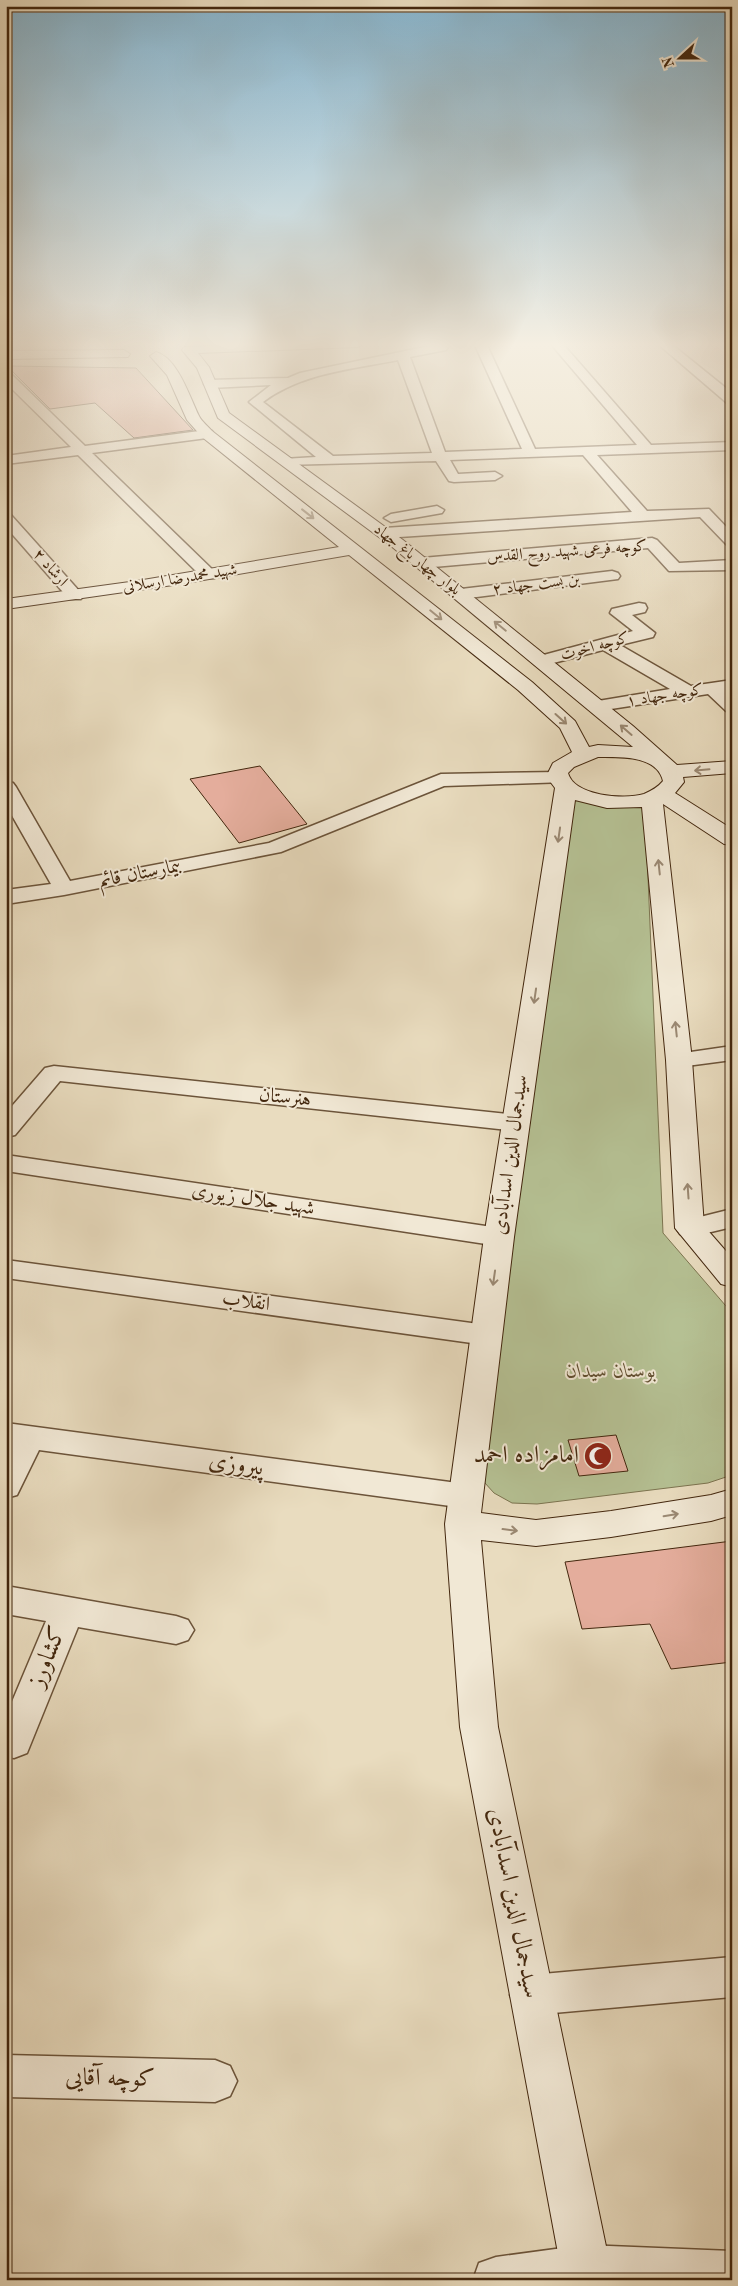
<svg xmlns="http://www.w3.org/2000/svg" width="738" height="2286" font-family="'Old Standard TT',Amiri,serif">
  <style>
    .green { fill: #b5c093; stroke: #7c7450 }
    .building { fill: #e4ad9c; stroke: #43270e }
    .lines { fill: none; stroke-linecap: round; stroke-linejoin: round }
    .street-casing { stroke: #6c543a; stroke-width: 3 }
    .secondary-casing { stroke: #43270e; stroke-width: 2 }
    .street { fill: #f1e8d5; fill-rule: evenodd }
    .secondary { fill: #f1e8d5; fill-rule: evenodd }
    .oneway { stroke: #9a8872 }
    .labels { text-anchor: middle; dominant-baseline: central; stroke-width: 4; stroke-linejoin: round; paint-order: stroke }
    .far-street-label { font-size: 16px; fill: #43270e; stroke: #f1e8d5 }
    .street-label { font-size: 20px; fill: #43270e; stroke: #f1e8d5 }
    .park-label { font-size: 20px; font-style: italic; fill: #604d2f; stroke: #f1e8d5 }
    .near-poi-label { font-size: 24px; fill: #43270e; stroke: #f1e8d5; text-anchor: end }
    .near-street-label { font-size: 24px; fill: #43270e; stroke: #f1e8d5 }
  </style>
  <rect width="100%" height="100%" fill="#e9dcbf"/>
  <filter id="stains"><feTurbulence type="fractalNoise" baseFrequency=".004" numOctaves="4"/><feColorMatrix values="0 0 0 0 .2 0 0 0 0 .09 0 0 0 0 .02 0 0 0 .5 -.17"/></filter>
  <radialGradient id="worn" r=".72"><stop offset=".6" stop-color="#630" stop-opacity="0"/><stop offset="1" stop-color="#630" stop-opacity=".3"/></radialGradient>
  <!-- green -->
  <path class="green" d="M 570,796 C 594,808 619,809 645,806 L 663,1233 L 732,1313 L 732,1475 L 708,1483 L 537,1504 L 512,1503 L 494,1493 L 475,1472 Z"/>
  <!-- building -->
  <path class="building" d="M 7,366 L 136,368 L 193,430 L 134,438 L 95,403 L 50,409 Z
    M 260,766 L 307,824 L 239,843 L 190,779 Z
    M 616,1435 L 628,1471 L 579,1476 L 568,1440 Z
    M 732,1541 L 732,1662 L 671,1669 L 650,1624 L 582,1629 L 565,1562 Z"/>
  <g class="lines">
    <defs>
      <path id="street" d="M 426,343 L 442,343 L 448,347 L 446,350 L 410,357 L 445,452 L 522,449 L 474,343 L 486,343 L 535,449 L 637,445 L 550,343 L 562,343 L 651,445 L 732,442 L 732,450 L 597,455 L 647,511 L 709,509 L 732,533 L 732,547 L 727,545 L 700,517 L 384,538 L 379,536 L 376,533 L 379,530 L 384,528 L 632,512 L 583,455 L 450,460 L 458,474 L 495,472 L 502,476 L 495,480 L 454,482 L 449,481 L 436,461 L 283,465 L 281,462 L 283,459 L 316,457 L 249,402 L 271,385 L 210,388 L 204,384 L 210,380 L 288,378 L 300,373 L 429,346 ZM 398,360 L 432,453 L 333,456 L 263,402 C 301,373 353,369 398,360 Z
        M 657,343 L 670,343 L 732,393 L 732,404 L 727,403 Z
        M 6,372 L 10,373 L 85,446 L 207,430 L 212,431 L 214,434 L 207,438 L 92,453 L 215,572 L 217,575 L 215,578 L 203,578 L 78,455 L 6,464 L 6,456 L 71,447 L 6,383 Z
        M 437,506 L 444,510 L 442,513 L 391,522 L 384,518 L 391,514 Z
        M 6,514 L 11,515 L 81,593 L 83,596 L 81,599 L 69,599 L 6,527 Z
        M 652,538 L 657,540 L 679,563 L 732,560 L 732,570 L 669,571 L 648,548 L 422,568 L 416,566 L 414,563 L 416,560 L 422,558 Z
        M 612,571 L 618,573 L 620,576 L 618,579 L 461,599 L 455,597 L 453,594 L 455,591 L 461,589 Z
        M 639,603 L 645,604 L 647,608 L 645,612 L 632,615 L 655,633 L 653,637 L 620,645 L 691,686 L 732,680 L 732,690 L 726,691 L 732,697 L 732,712 L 726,711 L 708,694 L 598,711 L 592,710 L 589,706 L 592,702 L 670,689 L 603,650 L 542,666 L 536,665 L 533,661 L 536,657 L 633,631 L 610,613 L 612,609 Z
        M 559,772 L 566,774 L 569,778 L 566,782 L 444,786 L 281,852 L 64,895 L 6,904 L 6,890 L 51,884 L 6,805 L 6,781 L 13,783 L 16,787 L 70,881 L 269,843 L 441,774 Z
        M 732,1046 L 732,1060 L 679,1067 L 670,1065 L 667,1060 L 670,1055 Z
        M 54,1066 L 516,1115 L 525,1118 L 529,1123 L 525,1128 L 516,1131 L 60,1081 L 15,1135 L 6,1137 L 6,1113 L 45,1068 Z
        M 6,1155 L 499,1228 L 509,1231 L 513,1237 L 509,1243 L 499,1246 L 6,1171 Z
        M 732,1209 L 732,1227 L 690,1237 L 680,1234 L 676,1228 L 680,1222 Z
        M 6,1260 L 486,1325 L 497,1328 L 501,1335 L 497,1342 L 486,1345 L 6,1278 Z
        M 6,1423 L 465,1484 L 477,1487 L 481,1496 L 477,1505 L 465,1508 L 39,1450 L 17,1495 L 6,1498 L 6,1452 L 9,1446 L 6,1445 Z
        M 6,1586 L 176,1616 L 188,1620 L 194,1630 L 188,1640 L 176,1644 L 78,1627 L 27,1753 L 14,1758 L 6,1757 L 6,1716 L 46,1621 L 6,1614 Z
        M 732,1957 L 732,1997 L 531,2015 L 516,2009 L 510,1995 L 516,1981 L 531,1975 Z
        M 6,2055 L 215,2060 L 230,2066 L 237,2081 L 230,2096 L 215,2102 L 6,2097 Z
        M 585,2245 L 732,2251 L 732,2280 L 473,2280 L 479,2263 L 496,2257 Z"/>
      <path id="secondary" d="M 270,343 L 364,343 L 358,347 L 198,353 L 209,367 L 229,413 L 403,540 L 633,726 L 677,765 L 732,761 L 732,773 L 683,777 L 684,782 L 675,793 L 732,829 L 732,845 L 724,844 L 663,804 L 692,1060 L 704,1226 L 732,1258 L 732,1287 L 721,1284 L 675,1228 L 666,1060 L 642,807 L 607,808 L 575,800 L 514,1237 L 481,1513 L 536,1520 L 611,1511 L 711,1495 L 732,1489 L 732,1515 L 711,1521 L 611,1537 L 536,1546 L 481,1540 L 498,1727 L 613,2280 L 563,2280 L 460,1727 L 445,1524 L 484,1237 L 555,788 L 549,780 L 548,773 L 553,763 L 572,752 L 560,728 L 518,690 L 349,555 L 180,584 L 6,609 L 6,599 L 137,581 L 339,547 L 202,437 L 187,420 L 167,375 L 150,356 L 156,352 C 178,358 190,398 199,416 C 202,422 208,426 212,431 L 532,682 L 575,721 L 589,747 L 598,745 L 633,747 L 391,546 L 218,418 L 197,368 L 182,350 L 184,347 ZM 598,757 C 620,757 657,755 663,781 C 658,787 651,791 644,794 C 624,800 574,796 568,773 L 574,767 Z
        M 124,350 L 130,354 L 128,357 L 6,359 L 6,351 Z"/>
    </defs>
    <!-- street casing -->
    <use href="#street" class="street-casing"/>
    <!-- secondary casing -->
    <use href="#secondary" class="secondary-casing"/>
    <!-- street -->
    <use href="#street" class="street"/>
    <!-- secondary -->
    <use href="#secondary" class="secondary"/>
  </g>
  <!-- one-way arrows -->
  <defs><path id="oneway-shaft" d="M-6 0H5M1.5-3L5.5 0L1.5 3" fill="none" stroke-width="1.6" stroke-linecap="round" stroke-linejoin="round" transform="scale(1.25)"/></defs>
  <g class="oneway">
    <use href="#oneway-shaft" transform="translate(308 514) rotate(38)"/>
    <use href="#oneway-shaft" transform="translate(436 615) rotate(39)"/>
    <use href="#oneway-shaft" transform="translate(500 626) rotate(-141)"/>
    <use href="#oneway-shaft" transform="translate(561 719) rotate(42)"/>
    <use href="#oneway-shaft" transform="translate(626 730) rotate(-139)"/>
    <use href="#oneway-shaft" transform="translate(702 770) rotate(175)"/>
    <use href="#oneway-shaft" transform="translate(559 835) rotate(98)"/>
    <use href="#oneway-shaft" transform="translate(659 867) rotate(-96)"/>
    <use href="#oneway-shaft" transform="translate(535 996) rotate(98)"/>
    <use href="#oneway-shaft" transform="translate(676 1029) rotate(-96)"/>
    <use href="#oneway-shaft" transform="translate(688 1191) rotate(-94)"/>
    <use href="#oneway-shaft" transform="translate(494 1278) rotate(98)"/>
    <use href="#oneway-shaft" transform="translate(671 1515) rotate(-9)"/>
    <use href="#oneway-shaft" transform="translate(510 1530) rotate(7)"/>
  </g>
  <!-- sky -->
  <linearGradient id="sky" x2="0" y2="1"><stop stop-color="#87b7d2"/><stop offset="0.52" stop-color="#f5efe2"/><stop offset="1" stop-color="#f5efe2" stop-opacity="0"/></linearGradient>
  <rect width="738" height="663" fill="url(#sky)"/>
  <!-- icons -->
  <defs>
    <symbol id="mosque-disc" viewBox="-11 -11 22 22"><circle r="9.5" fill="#8f2418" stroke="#f1e8d5"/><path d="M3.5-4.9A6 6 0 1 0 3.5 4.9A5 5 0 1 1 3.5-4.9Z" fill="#fff"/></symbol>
  </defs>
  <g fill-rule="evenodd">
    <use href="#mosque-disc" x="582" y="1440" width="32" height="32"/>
  </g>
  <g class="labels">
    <!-- far-street labels -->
    <g class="far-street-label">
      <text transform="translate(567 552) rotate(-4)">کوچه فرعی شهید روح القدس</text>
      <text transform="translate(417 560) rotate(38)">بلوار چهار باغ جهاد</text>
      <text transform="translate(50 568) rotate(49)">ارشاد ۲</text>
      <text transform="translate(180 579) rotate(-9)">شهید محمدرضا ارسلانی</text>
      <text transform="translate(536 585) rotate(-7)">بن بست جهاد ۲</text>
      <text transform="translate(595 647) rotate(-15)">کوچه اخوت</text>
      <text transform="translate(665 696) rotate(-9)">کوچه جهاد ۱</text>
    </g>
    <!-- street labels -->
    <g class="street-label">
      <text transform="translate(140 874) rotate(-11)">بیمارستان قائم</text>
      <text transform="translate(285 1098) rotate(6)">هنرستان</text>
      <text transform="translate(511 1155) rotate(-82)">سیدجمال الدین اسدآبادی</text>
      <text transform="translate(253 1200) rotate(9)">شهید جلال زیوری</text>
      <text transform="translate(246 1302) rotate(8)">انقلاب</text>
    </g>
    <!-- park labels -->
    <g class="park-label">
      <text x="611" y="1372">بوستان سیدان</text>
    </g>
    <!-- near-poi labels -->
    <g class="near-poi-label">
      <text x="579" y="1456">امامزاده احمد</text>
    </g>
    <!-- near-street labels -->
    <g class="near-street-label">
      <text transform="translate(236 1465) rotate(8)">پیروزی</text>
      <text transform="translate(48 1657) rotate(-68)">کشاورز</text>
      <text transform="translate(513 1903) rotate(79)">سیدجمال الدین اسدآبادی</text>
      <text transform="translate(110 2079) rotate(1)">کوچه آقایی</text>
    </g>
  </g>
  <!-- margin -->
  <rect width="738" height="2286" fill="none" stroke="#e9dcbf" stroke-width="25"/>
  <rect x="8" y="8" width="723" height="2271" fill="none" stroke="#43270e" stroke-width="2.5"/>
  <rect x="12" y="12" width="713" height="2261" fill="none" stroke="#43270e"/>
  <!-- north arrow -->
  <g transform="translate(680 58) rotate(249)" stroke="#f1e8d5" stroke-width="4" paint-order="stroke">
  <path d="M0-4L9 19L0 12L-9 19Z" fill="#43270e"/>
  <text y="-8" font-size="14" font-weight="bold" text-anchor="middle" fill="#43270e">N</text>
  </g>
  <rect width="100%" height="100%" filter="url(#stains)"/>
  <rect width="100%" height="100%" fill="url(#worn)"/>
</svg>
